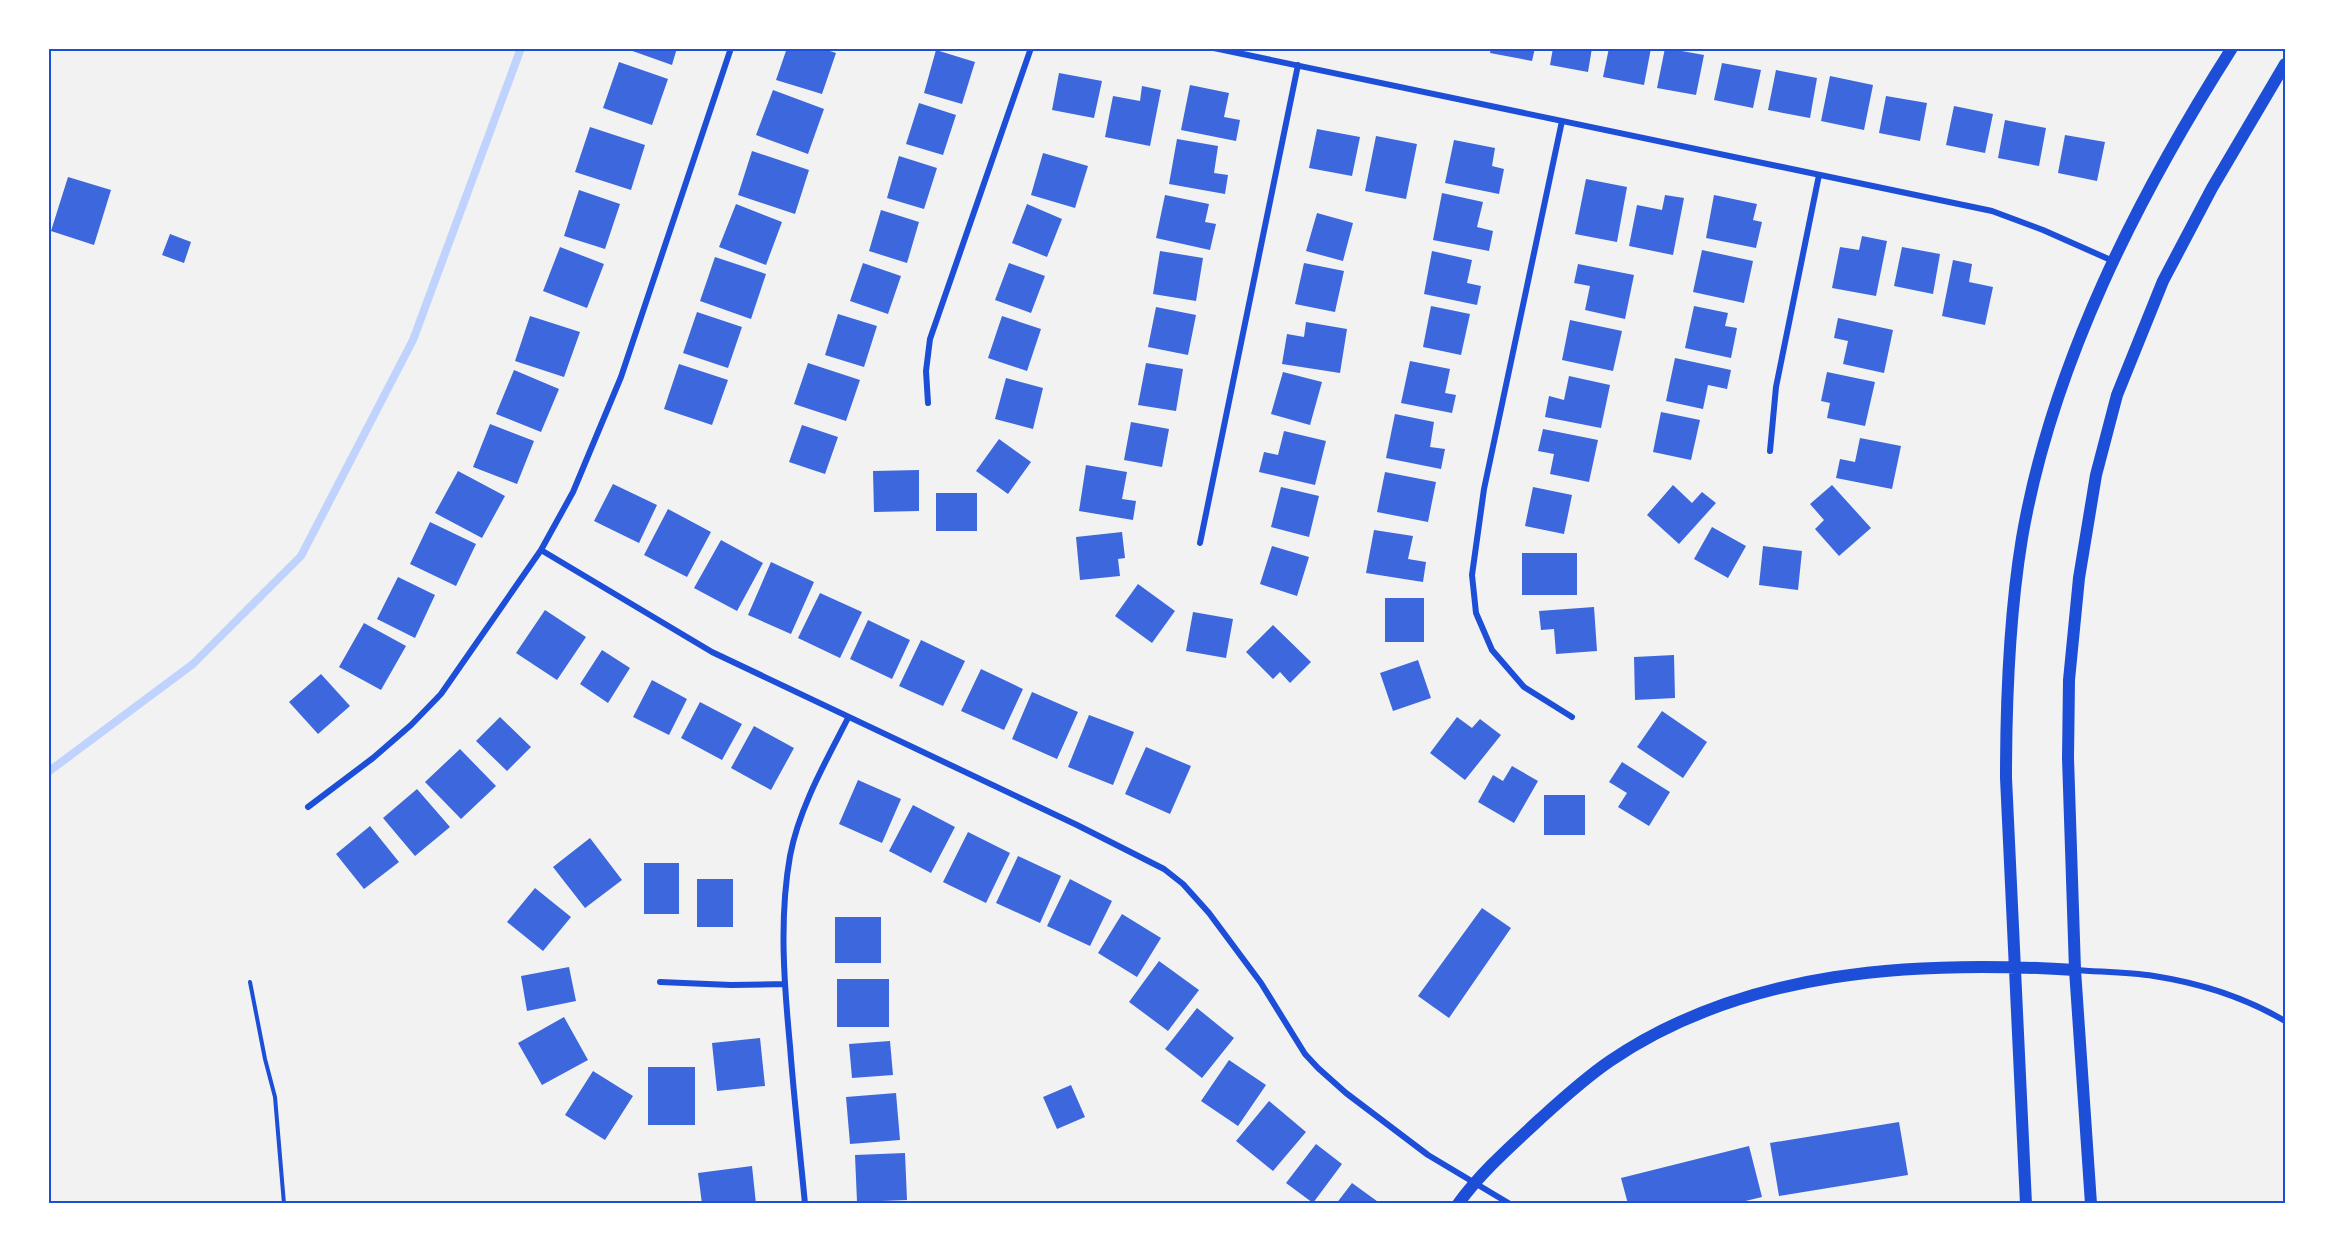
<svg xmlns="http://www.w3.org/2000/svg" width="2333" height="1252" font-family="Inter,sans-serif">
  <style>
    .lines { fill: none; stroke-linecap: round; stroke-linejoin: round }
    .stream { stroke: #bfd3fe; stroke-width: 8 }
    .building { fill: #3d67dc }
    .path { stroke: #1d4ed8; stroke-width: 4 }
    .minor { stroke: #1d4ed8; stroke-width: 6 }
    .secondary { stroke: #1d4ed8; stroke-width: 12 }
    .neatline { fill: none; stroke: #1d4ed8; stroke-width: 2 }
  </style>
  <rect width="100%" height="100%" fill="#f2f2f2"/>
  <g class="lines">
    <!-- stream -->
    <path class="stream" d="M 48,772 L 193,664 L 301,556 L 413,340 L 521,48"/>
  </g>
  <!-- building -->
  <path class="building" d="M 624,48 L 677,48 L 672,65 Z
    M 787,48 L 821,48 L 836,53 L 822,94 L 776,80 Z
    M 1491,48 L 1535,48 L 1532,61 L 1490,53 Z
    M 1553,48 L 1592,48 L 1588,72 L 1550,65 Z
    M 1609,48 L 1651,48 L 1644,85 L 1603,77 Z
    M 1665,48 L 1704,55 L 1696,95 L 1657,88 Z
    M 936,50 L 975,62 L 962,104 L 924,93 Z
    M 619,62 L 668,79 L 652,125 L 603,108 Z
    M 1722,63 L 1761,70 L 1753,108 L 1714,100 Z
    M 1776,70 L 1817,78 L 1810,118 L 1768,110 Z
    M 1059,73 L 1102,81 L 1094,118 L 1052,110 Z
    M 1830,76 L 1873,85 L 1864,130 L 1821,121 Z
    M 1190,85 L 1229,93 L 1224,117 L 1240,120 L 1236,141 L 1181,130 Z
    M 1142,86 L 1161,90 L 1150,146 L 1105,137 L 1113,96 L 1140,101 Z
    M 773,90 L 824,109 L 808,154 L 756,135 Z
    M 1886,96 L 1927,103 L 1920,141 L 1879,133 Z
    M 919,103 L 956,115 L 943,155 L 906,144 Z
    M 1954,106 L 1993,114 L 1985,153 L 1946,145 Z
    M 2005,120 L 2046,128 L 2039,166 L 1998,158 Z
    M 590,127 L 645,145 L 631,190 L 575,172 Z
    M 1317,129 L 1360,137 L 1352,176 L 1309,168 Z
    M 2065,135 L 2105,142 L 2097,181 L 2058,173 Z
    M 1376,136 L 1417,144 L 1406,199 L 1365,191 Z
    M 1177,139 L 1218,146 L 1214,173 L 1228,175 L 1225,194 L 1169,184 Z
    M 1454,140 L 1495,148 L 1492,166 L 1504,169 L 1499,194 L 1445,183 Z
    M 752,151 L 809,170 L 795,214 L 738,195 Z
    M 1043,153 L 1088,166 L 1075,208 L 1031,195 Z
    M 899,156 L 937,168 L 924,209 L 887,198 Z
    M 68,177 L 111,190 L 94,245 L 51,231 Z
    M 1586,179 L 1627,187 L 1617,242 L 1575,234 Z
    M 579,190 L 620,204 L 605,249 L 564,236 Z
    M 1442,193 L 1483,202 L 1477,227 L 1493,231 L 1489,251 L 1433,240 Z
    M 1165,195 L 1209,204 L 1205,222 L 1216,224 L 1210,250 L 1156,238 Z
    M 1665,195 L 1684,198 L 1673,255 L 1629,246 L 1637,205 L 1662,210 Z
    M 1714,195 L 1757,204 L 1753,220 L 1762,222 L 1756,248 L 1706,238 Z
    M 736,204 L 782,222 L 766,265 L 719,247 Z
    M 1027,204 L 1062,219 L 1047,257 L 1012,243 Z
    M 881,210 L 919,222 L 907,263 L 869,251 Z
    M 1317,213 L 1353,223 L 1343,261 L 1306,251 Z
    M 170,234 L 191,242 L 184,263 L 162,255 Z
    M 1862,236 L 1887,241 L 1876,296 L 1832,288 L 1840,247 L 1859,250 Z
    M 560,247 L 604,264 L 587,308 L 543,291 Z
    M 1902,247 L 1940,254 L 1933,294 L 1894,286 Z
    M 1702,250 L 1753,261 L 1744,303 L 1693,292 Z
    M 1160,251 L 1203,258 L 1196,301 L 1153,294 Z
    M 1432,251 L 1472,260 L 1467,283 L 1481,286 L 1477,305 L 1424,294 Z
    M 715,257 L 766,274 L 751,319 L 700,301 Z
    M 1953,260 L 1972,264 L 1969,282 L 1993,287 L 1985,325 L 1942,316 Z
    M 863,263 L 901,276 L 888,314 L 850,301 Z
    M 1009,263 L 1045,276 L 1031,313 L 995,300 Z
    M 1304,263 L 1344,271 L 1335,312 L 1295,304 Z
    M 1578,264 L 1634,275 L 1625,319 L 1585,310 L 1590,286 L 1574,283 Z
    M 1431,306 L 1470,314 L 1461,355 L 1423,347 Z
    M 1694,306 L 1728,313 L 1725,326 L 1737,328 L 1731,358 L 1685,348 Z
    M 1156,307 L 1196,315 L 1188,355 L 1148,347 Z
    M 697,312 L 742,327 L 728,368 L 683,353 Z
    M 838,314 L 877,326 L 864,367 L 825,355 Z
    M 530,316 L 580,332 L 564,377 L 515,361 Z
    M 1002,316 L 1041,329 L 1027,371 L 988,358 Z
    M 1838,318 L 1893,330 L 1884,373 L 1843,364 L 1848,341 L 1834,338 Z
    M 1570,320 L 1622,331 L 1613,371 L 1562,360 Z
    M 1306,322 L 1347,329 L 1340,373 L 1282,364 L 1287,334 L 1304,337 Z
    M 1675,358 L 1731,370 L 1727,389 L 1708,385 L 1703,409 L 1666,401 Z
    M 1410,361 L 1450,369 L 1445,393 L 1456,395 L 1452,413 L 1401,403 Z
    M 808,363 L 860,380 L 846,421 L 794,404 Z
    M 1146,363 L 1183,369 L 1176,411 L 1138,405 Z
    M 679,364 L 728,380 L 712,425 L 664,409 Z
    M 514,370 L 559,389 L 541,432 L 496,414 Z
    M 1283,372 L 1322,382 L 1310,425 L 1271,414 Z
    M 1827,372 L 1875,382 L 1865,426 L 1827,418 L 1830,403 L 1821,401 Z
    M 1569,376 L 1610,385 L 1601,428 L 1545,417 L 1549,396 L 1564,400 Z
    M 1006,378 L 1043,388 L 1033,429 L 995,419 Z
    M 1661,412 L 1700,420 L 1691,460 L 1653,452 Z
    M 1395,414 L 1434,422 L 1430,447 L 1445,449 L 1441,469 L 1386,458 Z
    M 1131,422 L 1169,429 L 1162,467 L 1124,460 Z
    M 490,424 L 534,441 L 517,484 L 473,467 Z
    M 802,425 L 838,437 L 825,474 L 789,462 Z
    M 1543,429 L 1598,440 L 1589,482 L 1550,474 L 1554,454 L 1538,451 Z
    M 1284,431 L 1326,441 L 1315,485 L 1259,472 L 1264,452 L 1278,455 Z
    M 1860,438 L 1901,446 L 1892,489 L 1836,478 L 1840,459 L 1855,462 Z
    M 999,439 L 1031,462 L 1008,494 L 976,471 Z
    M 1086,465 L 1127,472 L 1122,499 L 1136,501 L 1133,520 L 1079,511 Z
    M 919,470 L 919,511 L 874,512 L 873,471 Z
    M 458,471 L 505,496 L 482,538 L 435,513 Z
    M 1385,472 L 1436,482 L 1428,522 L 1377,512 Z
    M 613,484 L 657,505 L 639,543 L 594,521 Z
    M 1673,485 L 1692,503 L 1702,492 L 1716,503 L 1679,544 L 1647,515 Z
    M 1832,485 L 1871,528 L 1839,556 L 1815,529 L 1824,520 L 1810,504 Z
    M 1281,487 L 1319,496 L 1309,537 L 1271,527 Z
    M 1533,487 L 1572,495 L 1564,534 L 1525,526 Z
    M 936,493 L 977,493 L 977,531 L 936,531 Z
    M 668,509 L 711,532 L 687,577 L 644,555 Z
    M 430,522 L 476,544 L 456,586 L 410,564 Z
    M 1712,527 L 1746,546 L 1728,578 L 1694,559 Z
    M 1374,530 L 1413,536 L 1408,559 L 1426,562 L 1423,582 L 1366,573 Z
    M 1122,532 L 1125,558 L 1118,559 L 1120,576 L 1080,580 L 1076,537 Z
    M 721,540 L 763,563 L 737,611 L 694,588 Z
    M 1272,546 L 1309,557 L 1297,596 L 1260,584 Z
    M 1763,546 L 1802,551 L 1798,590 L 1759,585 Z
    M 1522,553 L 1577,553 L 1577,595 L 1522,595 Z
    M 771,562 L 814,582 L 791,634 L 748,615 Z
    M 398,577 L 435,595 L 415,638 L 377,619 Z
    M 1138,584 L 1175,611 L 1152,643 L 1115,616 Z
    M 820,593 L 862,612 L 840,658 L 798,638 Z
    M 1385,598 L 1424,598 L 1424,642 L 1385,642 Z
    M 1594,607 L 1597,651 L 1556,654 L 1554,629 L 1541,630 L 1539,611 Z
    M 545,610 L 586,637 L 557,680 L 516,653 Z
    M 1193,612 L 1233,619 L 1226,658 L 1186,651 Z
    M 868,620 L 910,640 L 892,679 L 850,659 Z
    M 364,623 L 406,646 L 381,690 L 339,667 Z
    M 1273,625 L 1311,662 L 1290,683 L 1280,672 L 1273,679 L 1246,652 Z
    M 921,640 L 965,661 L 943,706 L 899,686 Z
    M 602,650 L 630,668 L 608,703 L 580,684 Z
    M 1674,655 L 1675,698 L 1635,700 L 1634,657 Z
    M 1418,660 L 1431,698 L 1393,711 L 1380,673 Z
    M 981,669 L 1023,689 L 1004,730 L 961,711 Z
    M 321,674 L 350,706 L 318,734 L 289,702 Z
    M 652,680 L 687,699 L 669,735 L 633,717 Z
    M 1032,692 L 1078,712 L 1057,759 L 1012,739 Z
    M 700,702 L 742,724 L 722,760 L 681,738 Z
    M 1662,711 L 1707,742 L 1683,778 L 1637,747 Z
    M 1089,715 L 1134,732 L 1113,785 L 1068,767 Z
    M 500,717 L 531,747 L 507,771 L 476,741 Z
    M 1457,717 L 1472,728 L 1480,719 L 1501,735 L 1465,780 L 1430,753 Z
    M 754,726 L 794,748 L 771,790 L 731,768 Z
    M 1146,747 L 1191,766 L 1170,814 L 1125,794 Z
    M 460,749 L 496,786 L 461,819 L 425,782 Z
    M 1622,762 L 1670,792 L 1649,826 L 1618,807 L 1627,793 L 1609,782 Z
    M 1512,766 L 1538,781 L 1514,823 L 1478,802 L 1493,775 L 1503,781 Z
    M 858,780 L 901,799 L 882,843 L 839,824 Z
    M 417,789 L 450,827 L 415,856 L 383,818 Z
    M 1544,795 L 1585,795 L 1585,835 L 1544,835 Z
    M 913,805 L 955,827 L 931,873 L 889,851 Z
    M 370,826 L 399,862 L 364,889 L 336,854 Z
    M 968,832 L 1010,853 L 986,903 L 943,882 Z
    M 590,838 L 622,880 L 585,908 L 553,867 Z
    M 1018,856 L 1061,876 L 1040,923 L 996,903 Z
    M 644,863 L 679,863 L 679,914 L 644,914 Z
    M 697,879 L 733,879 L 733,927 L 697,927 Z
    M 1070,879 L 1112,901 L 1090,946 L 1047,926 Z
    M 535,888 L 571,917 L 543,951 L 507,922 Z
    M 1482,908 L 1511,928 L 1449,1018 L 1418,996 Z
    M 1122,914 L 1161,938 L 1137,977 L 1098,953 Z
    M 835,917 L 881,917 L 881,963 L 835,963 Z
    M 1159,961 L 1199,990 L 1168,1031 L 1129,1002 Z
    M 569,967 L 576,1001 L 527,1011 L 521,976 Z
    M 837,979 L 889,979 L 889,1027 L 837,1027 Z
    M 1197,1008 L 1234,1038 L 1202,1078 L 1165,1049 Z
    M 564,1017 L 588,1060 L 542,1085 L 518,1043 Z
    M 760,1038 L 765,1086 L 717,1091 L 712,1043 Z
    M 890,1041 L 893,1075 L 852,1078 L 849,1044 Z
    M 1229,1060 L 1266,1085 L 1238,1126 L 1201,1101 Z
    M 648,1067 L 695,1067 L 695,1125 L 648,1125 Z
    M 593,1071 L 633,1096 L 605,1140 L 565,1115 Z
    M 1071,1085 L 1085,1117 L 1057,1129 L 1043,1097 Z
    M 896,1093 L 900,1140 L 850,1144 L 846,1097 Z
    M 1269,1101 L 1306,1132 L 1273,1171 L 1236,1141 Z
    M 1899,1122 L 1908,1175 L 1779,1196 L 1770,1143 Z
    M 1316,1144 L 1342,1164 L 1313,1203 L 1286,1183 Z
    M 1749,1146 L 1762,1197 L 1733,1204 L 1628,1204 L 1621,1178 Z
    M 905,1153 L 907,1200 L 857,1202 L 855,1155 Z
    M 752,1166 L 756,1204 L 702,1204 L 698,1173 Z
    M 1352,1183 L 1381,1204 L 1336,1204 Z"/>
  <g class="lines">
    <!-- path -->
    <path class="path" d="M 250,982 L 265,1059 L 275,1097 L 284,1204"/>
    <!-- minor -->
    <path class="minor" d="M 1214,48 L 1992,211 L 2043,230 L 2113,261
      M 1562,121 L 1484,489 L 1472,575 L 1476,613 L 1492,650 L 1524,687 L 1572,717
      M 928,403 L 926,371 L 930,339 L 1031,48
      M 1770,451 L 1776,387 L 1819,175
      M 1200,543 L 1298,65
      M 541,550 L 712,652 L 1077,825 L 1164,869 L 1183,884 L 1209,913 L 1261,983 L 1305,1054 L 1318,1068 L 1346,1093 L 1428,1155 L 1510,1204
      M 308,807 L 373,758 L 411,725 L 441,694 L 541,550 L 573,492 L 621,377 L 731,48
      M 2075,970 C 2101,972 2128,972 2154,976 C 2199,983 2246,998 2285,1021
      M 660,982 L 731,985 L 784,984
      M 805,1204 C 800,1151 794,1099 790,1046 C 784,983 779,918 790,856 C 799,808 826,761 848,718"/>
    <!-- secondary -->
    <path class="secondary" d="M 1458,1204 C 1481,1172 1511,1146 1540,1119 C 1562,1099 1585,1078 1610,1061 C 1745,969 1917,960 2075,970
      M 2026,1204 L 2006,778 C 2006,698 2009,617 2022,538 C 2052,364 2138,196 2232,48
      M 2091,1204 L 2075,970 L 2068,758 L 2069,680 L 2079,578 L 2096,475 L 2117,395 L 2163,281 L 2212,188 L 2285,64"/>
  </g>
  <!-- border -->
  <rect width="2333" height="1252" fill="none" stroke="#ffffff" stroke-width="99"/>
  <rect x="50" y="50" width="2234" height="1152" class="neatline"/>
</svg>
